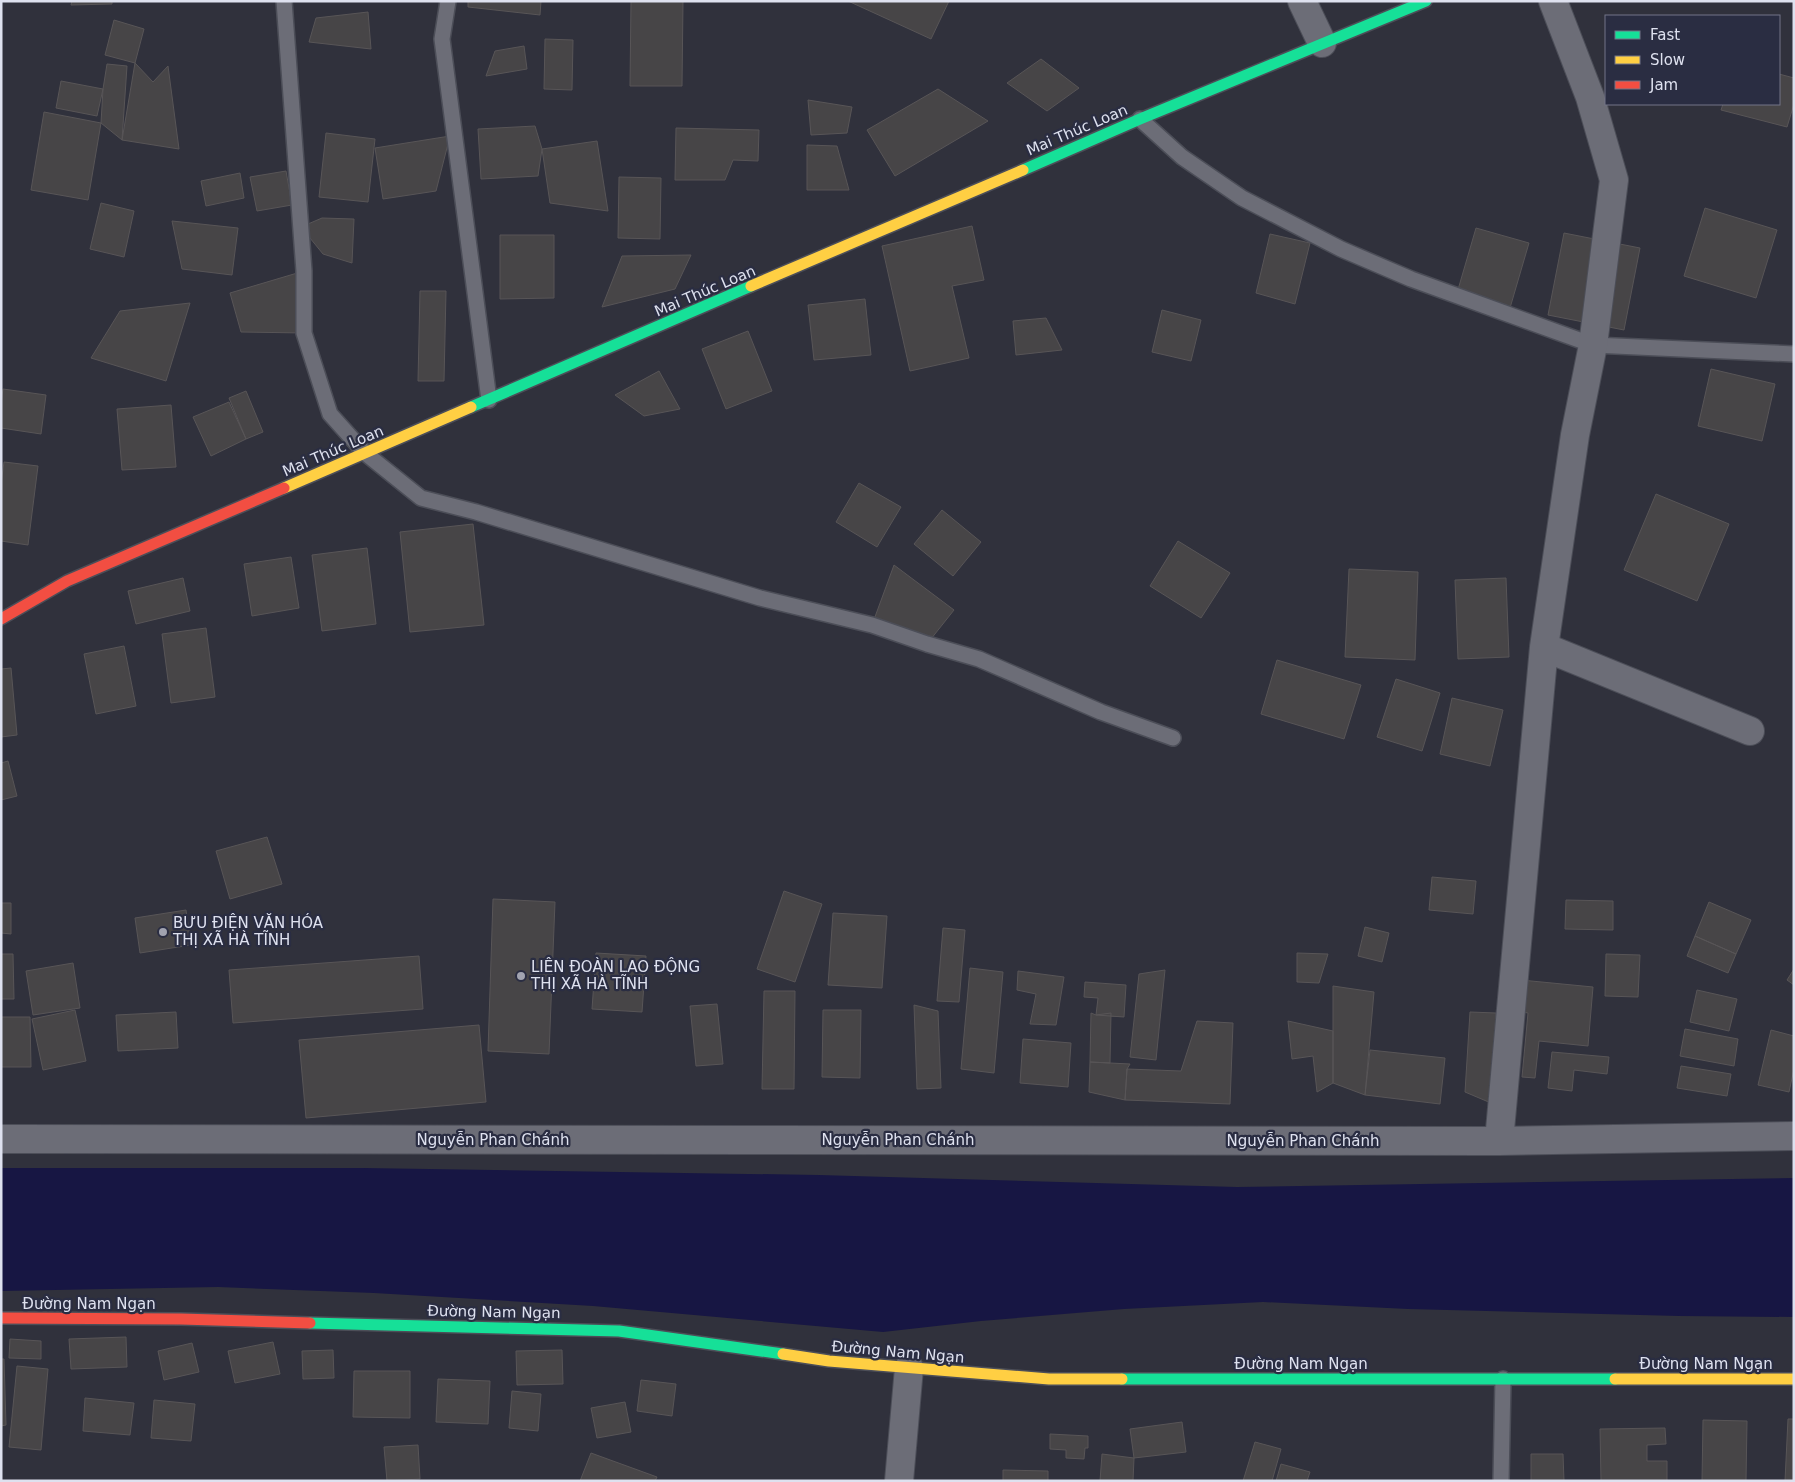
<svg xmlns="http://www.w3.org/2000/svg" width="1795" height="1482" font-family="'DejaVu Sans',sans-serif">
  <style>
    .water { fill: #171643 }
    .building { fill: #474547; stroke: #585557 }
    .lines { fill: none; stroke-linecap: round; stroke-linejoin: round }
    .lane-casing { stroke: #4c4e58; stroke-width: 18 }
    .street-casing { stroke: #4c4e58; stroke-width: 30 }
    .fast-casing { stroke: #4c4e58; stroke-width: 14 }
    .slow-casing { stroke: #4c4e58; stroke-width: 14 }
    .jam-casing { stroke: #4c4e58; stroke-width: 14 }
    .lane { stroke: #6c6d77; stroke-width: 15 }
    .street { stroke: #6c6d77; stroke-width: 28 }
    .fast { stroke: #16e098; stroke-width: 11 }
    .slow { stroke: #ffcf43; stroke-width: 11 }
    .jam { stroke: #f24e42; stroke-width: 11 }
    .poi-dot { fill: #a1a3b0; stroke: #2a2d42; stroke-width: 2 }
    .labels { text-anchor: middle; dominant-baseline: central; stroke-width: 4.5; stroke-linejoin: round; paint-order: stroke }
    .street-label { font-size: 15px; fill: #dee1ef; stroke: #2a2d42 }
    .poi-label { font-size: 15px; fill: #dee1ef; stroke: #2a2d42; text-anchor: start }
  </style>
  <rect width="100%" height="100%" fill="#30313c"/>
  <!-- water -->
  <path class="water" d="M 1,1168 L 364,1168 L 819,1175 L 1237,1187 L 1794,1178 L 1794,1317 L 1679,1316 L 1408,1309 L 1263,1302 L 1124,1309 L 981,1321 L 883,1332 L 593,1306 L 374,1293 L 218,1287 L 1,1291 Z"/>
  <!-- building -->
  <path class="building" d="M 72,1 L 112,1 L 112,4 L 71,5 Z
    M 468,1 L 541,1 L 540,15 L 468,7 Z
    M 631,1 L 683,1 L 682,86 L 630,86 Z
    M 848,1 L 949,1 L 931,39 Z
    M 368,12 L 371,49 L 309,42 L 316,18 Z
    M 114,20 L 144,29 L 135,63 L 105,55 Z
    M 545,39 L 573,40 L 572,90 L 544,89 Z
    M 524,46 L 527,69 L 486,76 L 495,51 Z
    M 1041,59 L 1079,88 L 1047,111 L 1007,83 Z
    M 135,63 L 153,82 L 168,66 L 179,149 L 122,140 Z
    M 107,64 L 127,66 L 122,140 L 101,123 L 103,89 Z
    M 1779,74 L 1794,78 L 1794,104 L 1787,127 L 1721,110 L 1723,104 L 1779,104 Z
    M 61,81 L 103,89 L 97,116 L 56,108 Z
    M 938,89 L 988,121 L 895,176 L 867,130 Z
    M 808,100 L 852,107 L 847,133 L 811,135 Z
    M 44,112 L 101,123 L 88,200 L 31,190 Z
    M 535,126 L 542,149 L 538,176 L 481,179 L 478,129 Z
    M 676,128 L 759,130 L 758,161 L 733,160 L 725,180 L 675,180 Z
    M 326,133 L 375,139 L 368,202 L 319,197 Z
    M 450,136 L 436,191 L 383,199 L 375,148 Z
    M 597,141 L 608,211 L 550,203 L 542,149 Z
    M 807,145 L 837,146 L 849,190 L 807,190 Z
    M 286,171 L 292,205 L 257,211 L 250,177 Z
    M 240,173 L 244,198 L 206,206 L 201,181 Z
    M 619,177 L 661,178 L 660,239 L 618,238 Z
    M 101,203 L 134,211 L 124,257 L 90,249 Z
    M 1705,208 L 1777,230 L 1756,298 L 1684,276 Z
    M 322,218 L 354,219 L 352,263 L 323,254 L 301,227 Z
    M 172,221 L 238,228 L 232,275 L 182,269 Z
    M 972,226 L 984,280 L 952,286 L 969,358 L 910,371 L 882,246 Z
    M 1476,228 L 1529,243 L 1510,308 L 1457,293 Z
    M 1564,233 L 1640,248 L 1624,330 L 1548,315 Z
    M 1270,234 L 1310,243 L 1295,304 L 1256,293 Z
    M 500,235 L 554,235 L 554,298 L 500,299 Z
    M 691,255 L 675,289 L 602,307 L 622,256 Z
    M 304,271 L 304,333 L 241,332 L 230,293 Z
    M 420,291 L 446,291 L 444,381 L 418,381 Z
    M 865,299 L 871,355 L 814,360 L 808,305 Z
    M 190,303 L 166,381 L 91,358 L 120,311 Z
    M 1162,310 L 1201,320 L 1191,361 L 1152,352 Z
    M 1046,318 L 1062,350 L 1016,355 L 1013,321 Z
    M 748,331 L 772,391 L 726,409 L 702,349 Z
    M 1711,369 L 1775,384 L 1762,441 L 1698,426 Z
    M 659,371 L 680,409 L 644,416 L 615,395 Z
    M 3,389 L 46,395 L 41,434 L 1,428 L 1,404 Z
    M 246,391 L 263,432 L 246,439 L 229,398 Z
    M 229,402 L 246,439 L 211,456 L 193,417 Z
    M 171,405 L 176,467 L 122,470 L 117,409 Z
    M 4,462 L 38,466 L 28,545 L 1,541 L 1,484 Z
    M 859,483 L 901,507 L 877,547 L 836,522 Z
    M 1656,494 L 1729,524 L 1697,601 L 1624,570 Z
    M 942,510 L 981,542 L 953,576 L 914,544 Z
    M 473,524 L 484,625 L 410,632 L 400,532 Z
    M 1178,541 L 1230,573 L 1201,618 L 1150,586 Z
    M 367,548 L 376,624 L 322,631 L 312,555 Z
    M 291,557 L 299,608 L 252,616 L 244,564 Z
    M 894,565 L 954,610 L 927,644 L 872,625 Z
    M 1349,569 L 1418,572 L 1415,660 L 1345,657 Z
    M 183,578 L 190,611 L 136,624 L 128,591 Z
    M 1506,578 L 1509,657 L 1458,659 L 1455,580 Z
    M 206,628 L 215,697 L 171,703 L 162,634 Z
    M 124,646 L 136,706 L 96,714 L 84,654 Z
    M 1277,660 L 1361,685 L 1344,739 L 1261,714 Z
    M 11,668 L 17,735 L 1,737 L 1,669 Z
    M 1396,679 L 1440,693 L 1422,751 L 1377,737 Z
    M 1452,698 L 1503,710 L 1490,766 L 1440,754 Z
    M 8,761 L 17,796 L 1,800 L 1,763 Z
    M 267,837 L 282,884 L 230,899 L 216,851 Z
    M 1432,877 L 1476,881 L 1473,914 L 1429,910 Z
    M 784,891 L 822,904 L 795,982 L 757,969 Z
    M 493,899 L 555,902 L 549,1054 L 488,1051 Z
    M 1566,900 L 1613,901 L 1613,930 L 1565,929 Z
    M 1709,902 L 1751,920 L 1736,954 L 1695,936 Z
    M 1,903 L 11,903 L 11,934 L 1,933 Z
    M 186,910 L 191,945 L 140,953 L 135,918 Z
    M 833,913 L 887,916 L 882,988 L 828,985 Z
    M 1365,927 L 1389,933 L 1382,962 L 1358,956 Z
    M 943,928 L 965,930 L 959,1002 L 937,1001 Z
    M 1695,936 L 1736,954 L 1728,973 L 1687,956 Z
    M 596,953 L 646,956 L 642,1012 L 592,1009 Z
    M 1297,953 L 1328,954 L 1319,983 L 1297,982 Z
    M 1,954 L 13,954 L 14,999 L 1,999 Z
    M 1606,954 L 1640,955 L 1638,997 L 1605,996 Z
    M 419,956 L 423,1009 L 233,1023 L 229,970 Z
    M 73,963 L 80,1008 L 33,1015 L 26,971 Z
    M 970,968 L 1003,972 L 994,1073 L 961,1069 Z
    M 1794,969 L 1794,985 L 1787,980 Z
    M 1165,970 L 1156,1060 L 1130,1057 L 1139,974 Z
    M 1018,971 L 1064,977 L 1056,1025 L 1030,1024 L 1036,994 L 1017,990 Z
    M 1521,980 L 1593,987 L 1588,1046 L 1539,1041 L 1535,1078 L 1522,1077 L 1528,1013 L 1517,1011 Z
    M 1085,982 L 1126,985 L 1124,1017 L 1096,1015 L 1098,998 L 1084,997 Z
    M 1333,986 L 1374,992 L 1365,1095 L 1333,1083 Z
    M 1697,990 L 1737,999 L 1729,1031 L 1690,1022 Z
    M 764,991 L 795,991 L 794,1089 L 762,1089 Z
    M 717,1004 L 723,1064 L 696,1066 L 690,1006 Z
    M 914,1005 L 938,1011 L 941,1088 L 917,1089 Z
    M 75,1010 L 86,1061 L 43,1070 L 32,1019 Z
    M 823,1010 L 861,1010 L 860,1078 L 822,1077 Z
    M 176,1012 L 178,1048 L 118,1051 L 116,1015 Z
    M 1470,1012 L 1496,1013 L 1491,1103 L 1465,1092 Z
    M 1091,1013 L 1096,1015 L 1111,1013 L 1110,1063 L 1090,1062 Z
    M 1,1017 L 30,1017 L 31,1067 L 1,1067 Z
    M 1197,1021 L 1233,1023 L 1230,1104 L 1125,1100 L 1127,1069 L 1181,1071 Z
    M 1288,1021 L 1333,1031 L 1333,1083 L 1317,1092 L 1313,1056 L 1292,1059 Z
    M 479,1025 L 486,1102 L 306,1118 L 299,1040 Z
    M 1685,1029 L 1738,1039 L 1734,1066 L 1680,1056 Z
    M 1771,1030 L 1794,1036 L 1794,1069 L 1789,1092 L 1758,1085 Z
    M 1023,1039 L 1071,1043 L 1068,1087 L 1020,1083 Z
    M 1370,1050 L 1445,1058 L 1440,1104 L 1365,1095 Z
    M 1552,1052 L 1609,1057 L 1607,1074 L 1574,1070 L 1572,1091 L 1548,1088 Z
    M 1090,1062 L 1130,1064 L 1127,1069 L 1125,1100 L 1089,1092 Z
    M 1681,1066 L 1731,1074 L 1727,1096 L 1677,1088 Z
    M 126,1337 L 127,1367 L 71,1369 L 69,1339 Z
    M 10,1339 L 41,1341 L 41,1359 L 9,1358 Z
    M 273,1342 L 280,1374 L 235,1383 L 228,1351 Z
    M 192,1343 L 199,1372 L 164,1380 L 158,1351 Z
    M 333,1350 L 334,1378 L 303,1379 L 302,1351 Z
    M 562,1350 L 563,1384 L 517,1385 L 516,1351 Z
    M 1,1359 L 4,1359 L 6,1425 L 1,1426 Z
    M 17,1366 L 48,1369 L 41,1450 L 9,1447 Z
    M 354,1371 L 410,1371 L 410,1418 L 353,1417 Z
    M 438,1379 L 490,1381 L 488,1424 L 436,1422 Z
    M 641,1380 L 676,1384 L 672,1416 L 637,1411 Z
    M 512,1391 L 541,1394 L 538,1431 L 509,1428 Z
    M 85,1398 L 134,1403 L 130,1435 L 83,1431 Z
    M 154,1400 L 195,1404 L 191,1441 L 151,1438 Z
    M 625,1402 L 631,1432 L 597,1438 L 591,1408 Z
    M 1788,1419 L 1794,1419 L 1794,1481 L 1785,1481 Z
    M 1703,1420 L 1747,1421 L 1746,1481 L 1702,1481 Z
    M 1182,1422 L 1186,1452 L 1134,1458 L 1130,1429 Z
    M 1665,1428 L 1666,1444 L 1647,1445 L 1647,1461 L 1667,1461 L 1667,1481 L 1601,1481 L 1600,1429 Z
    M 1050,1434 L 1088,1436 L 1088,1448 L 1085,1448 L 1084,1459 L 1066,1458 L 1066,1450 L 1050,1449 Z
    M 1255,1442 L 1281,1449 L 1272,1481 L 1243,1481 Z
    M 418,1445 L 420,1479 L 387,1481 L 384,1447 Z
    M 591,1453 L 657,1477 L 655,1481 L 580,1481 Z
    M 1102,1454 L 1134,1458 L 1133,1481 L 1100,1481 Z
    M 1531,1454 L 1563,1454 L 1564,1481 L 1531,1481 Z
    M 1281,1464 L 1310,1472 L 1307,1481 L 1276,1481 Z
    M 1003,1470 L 1048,1471 L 1048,1481 L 1003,1481 Z"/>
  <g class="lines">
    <defs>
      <path id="lane" d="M 284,1 L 304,271 L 304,333 L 330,414 L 365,453 L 421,498 L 476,512 L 760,598 L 872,625 L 927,644 L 979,659 L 1101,712 L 1173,738
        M 448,1 L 442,39 L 489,400
        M 1140,119 L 1182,157 L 1242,198 L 1341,249 L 1411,279 L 1593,345 L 1794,354
        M 1501,1481 L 1503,1379"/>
      <path id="street" d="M 1302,1 L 1322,43
        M 1544,647 L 1750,731
        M 1,1139 L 1499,1141 L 1794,1136
        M 1499,1141 L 1544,647 L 1575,435 L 1593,345 L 1614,180 L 1590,97 L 1553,1
        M 899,1481 L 909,1368"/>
      <path id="fast" d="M 1023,170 L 1140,119 L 1426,1
        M 471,407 L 751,286
        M 310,1323 L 619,1331 L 783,1354
        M 1122,1379 L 1615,1379"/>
      <path id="slow" d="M 751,286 L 1023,170
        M 284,488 L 471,407
        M 783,1354 L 829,1361 L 1049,1379 L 1122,1379
        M 1615,1379 L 1794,1379"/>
      <path id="jam" d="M 1,619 L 67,581 L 284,488
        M 1,1318 L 181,1319 L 310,1323"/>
    </defs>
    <!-- lane casing -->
    <use href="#lane" class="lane-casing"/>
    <!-- street casing -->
    <use href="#street" class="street-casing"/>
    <!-- fast casing -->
    <use href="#fast" class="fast-casing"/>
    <!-- slow casing -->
    <use href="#slow" class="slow-casing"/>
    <!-- jam casing -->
    <use href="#jam" class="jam-casing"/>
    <!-- lane -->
    <use href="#lane" class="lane"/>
    <!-- street -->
    <use href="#street" class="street"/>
    <!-- fast -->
    <use href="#fast" class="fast"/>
    <!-- slow -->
    <use href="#slow" class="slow"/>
    <!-- jam -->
    <use href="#jam" class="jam"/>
  </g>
  <!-- markers -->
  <g class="poi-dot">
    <circle cx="163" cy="932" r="5"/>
    <circle cx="521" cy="976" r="5"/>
  </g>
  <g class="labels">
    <!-- street labels -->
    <g class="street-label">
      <text transform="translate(1077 130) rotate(-23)">Mai Thúc Loan</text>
      <text transform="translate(705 291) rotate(-23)">Mai Thúc Loan</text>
      <text transform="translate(333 451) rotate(-23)">Mai Thúc Loan</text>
      <text x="493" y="1140">Nguyễn Phan Chánh</text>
      <text x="898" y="1140">Nguyễn Phan Chánh</text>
      <text x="1303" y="1141">Nguyễn Phan Chánh</text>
      <text x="89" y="1304">Đường Nam Ngạn</text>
      <text transform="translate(494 1312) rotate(1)">Đường Nam Ngạn</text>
      <text transform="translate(898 1352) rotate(5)">Đường Nam Ngạn</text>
      <text x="1301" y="1364">Đường Nam Ngạn</text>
      <text x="1706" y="1364">Đường Nam Ngạn</text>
    </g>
    <!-- poi labels -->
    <g class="poi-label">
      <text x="173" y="923">BƯU ĐIỆN VĂN HÓA<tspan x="173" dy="17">THỊ XÃ HÀ TĨNH</tspan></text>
      <text x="531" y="967">LIÊN ĐOÀN LAO ĐỘNG<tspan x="531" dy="17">THỊ XÃ HÀ TĨNH</tspan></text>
    </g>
  </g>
  <!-- border -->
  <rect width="1795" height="1482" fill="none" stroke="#dee1ef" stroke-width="5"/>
  <!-- legend -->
  <rect x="1605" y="15" width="175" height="90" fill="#2a2d42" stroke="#727587"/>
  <rect x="1615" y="31" width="25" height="8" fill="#16e098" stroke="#727587"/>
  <text x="1650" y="40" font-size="15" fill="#dee1ef">Fast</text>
  <rect x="1615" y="56" width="25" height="8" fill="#ffcf43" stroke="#727587"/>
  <text x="1650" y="65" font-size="15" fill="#dee1ef">Slow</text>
  <rect x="1615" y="81" width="25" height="8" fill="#f24e42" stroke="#727587"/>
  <text x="1650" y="90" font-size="15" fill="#dee1ef">Jam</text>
</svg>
